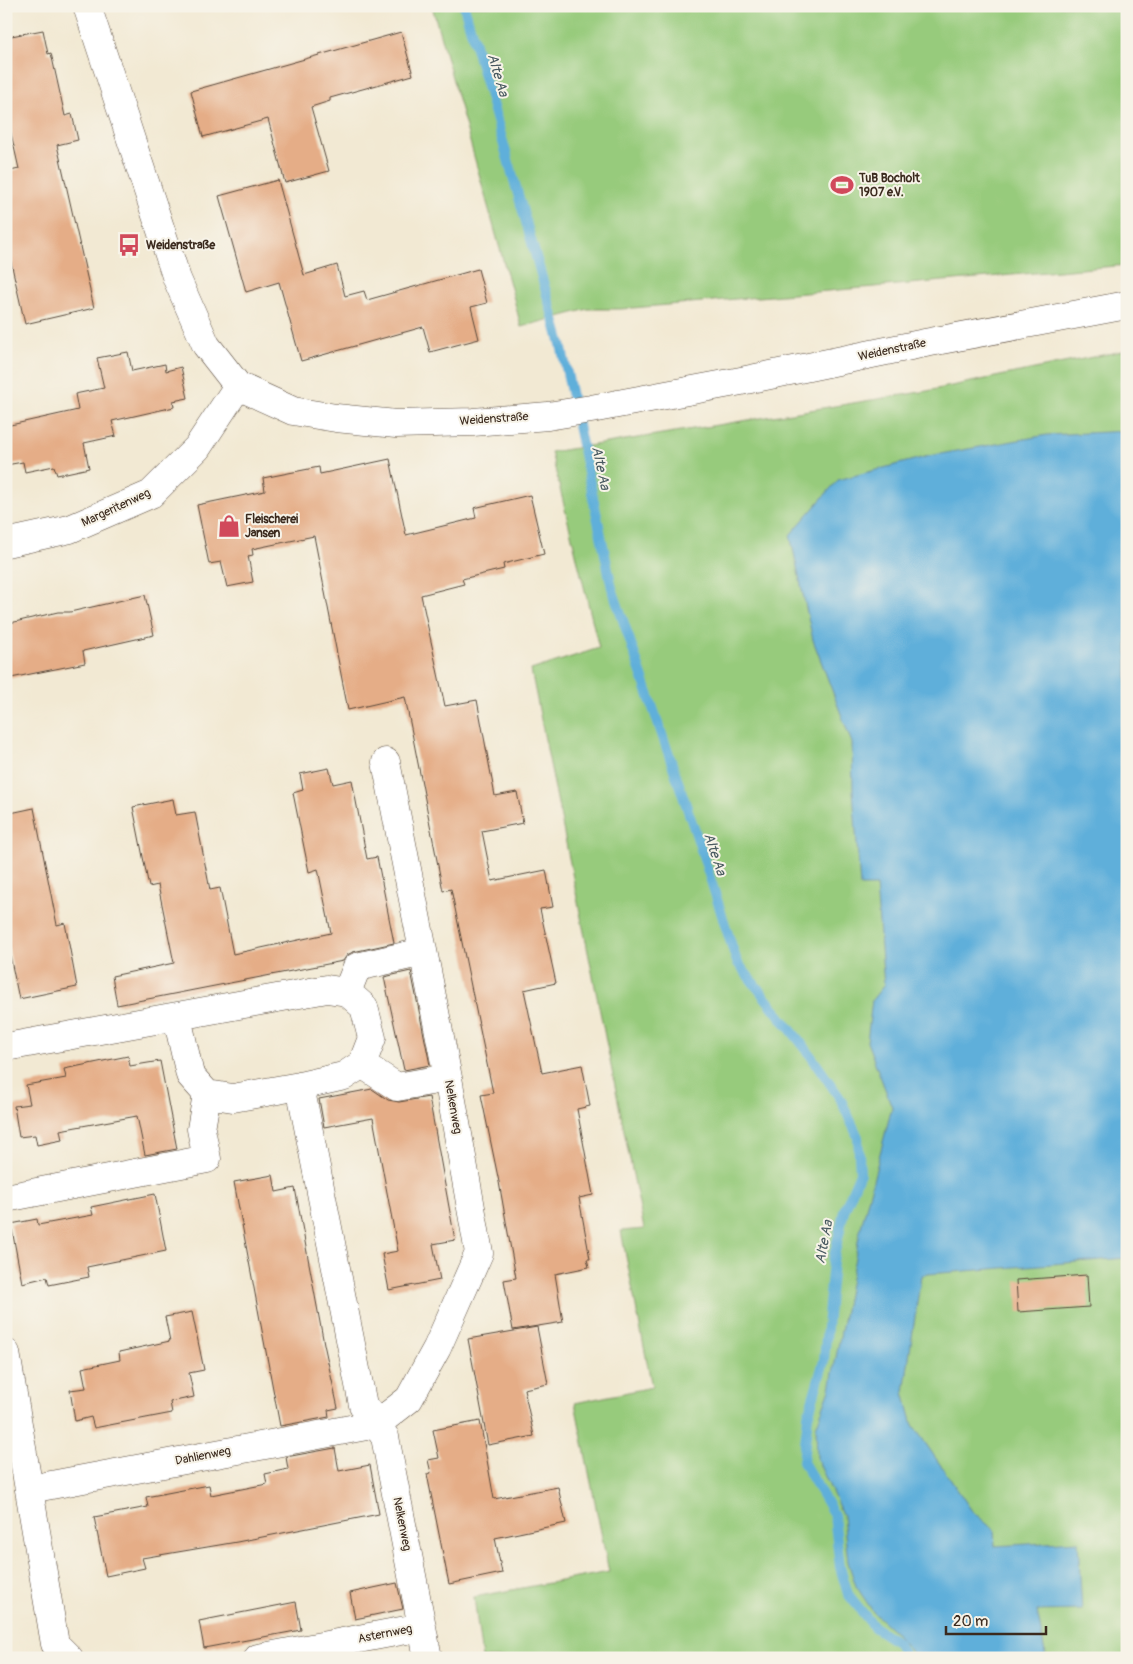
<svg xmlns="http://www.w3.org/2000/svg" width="1133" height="1664" font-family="Pangolin,sans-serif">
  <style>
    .green { fill: #97cb7c; stroke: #697a4d }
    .water { fill: #5fafda; stroke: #4d6c7c }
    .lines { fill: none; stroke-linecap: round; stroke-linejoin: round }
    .stream { stroke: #5fafda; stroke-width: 10 }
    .building { fill: #e5ad87 }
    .street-casing { stroke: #564739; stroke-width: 29 }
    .street { stroke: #fff; stroke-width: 28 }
    .labels { text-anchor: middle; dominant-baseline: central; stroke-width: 4; stroke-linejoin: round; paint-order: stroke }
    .poi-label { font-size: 12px; font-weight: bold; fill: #3b2a1e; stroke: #f7f3e8; text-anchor: start }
    .street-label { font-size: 12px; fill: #3b2a1e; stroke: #f7f3e8 }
    .water-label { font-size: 14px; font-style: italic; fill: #485960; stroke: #f7f3e8 }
  </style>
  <rect width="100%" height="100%" fill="#f7f3e8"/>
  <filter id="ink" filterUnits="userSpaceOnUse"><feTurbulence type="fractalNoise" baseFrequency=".02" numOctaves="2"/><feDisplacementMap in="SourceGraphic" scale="10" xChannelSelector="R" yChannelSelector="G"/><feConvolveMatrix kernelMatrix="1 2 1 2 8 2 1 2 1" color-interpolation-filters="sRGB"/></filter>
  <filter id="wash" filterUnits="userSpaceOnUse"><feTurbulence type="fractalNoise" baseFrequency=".0096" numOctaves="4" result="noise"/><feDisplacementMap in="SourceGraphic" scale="20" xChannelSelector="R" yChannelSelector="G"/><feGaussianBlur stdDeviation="1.12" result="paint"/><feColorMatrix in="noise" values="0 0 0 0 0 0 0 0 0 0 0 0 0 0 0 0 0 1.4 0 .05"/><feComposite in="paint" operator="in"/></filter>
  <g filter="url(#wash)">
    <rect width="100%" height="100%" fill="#f2e9d3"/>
    <!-- green -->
    <path class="green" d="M 432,6 L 1127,6 L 1127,265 L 621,309 L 588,309 L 521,327 L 514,299 Z
      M 1127,350 L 1127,1658 L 482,1658 L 474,1597 L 609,1572 L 575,1403 L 652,1387 L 621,1231 L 644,1229 L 531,670 L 599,648 L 551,452 L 927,391 Z"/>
    <!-- water -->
    <path class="water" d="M 1127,431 L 1127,1258 L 928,1274 L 921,1276 L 904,1392 L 913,1425 L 972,1511 L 994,1530 L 995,1546 L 1078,1541 L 1082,1610 L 1037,1611 L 1046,1658 L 914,1658 L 913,1654 L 893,1630 L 874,1613 L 856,1586 L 848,1562 L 843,1516 L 817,1459 L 816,1427 L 830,1389 L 860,1231 L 892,1107 L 867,1042 L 872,1000 L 884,985 L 876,886 L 860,886 L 853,791 L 852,743 L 813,640 L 790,535 L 838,480 L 929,456 L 1047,435 Z"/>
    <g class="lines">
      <!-- stream -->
      <path class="stream" d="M 464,6 L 561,344 L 612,588 L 696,834 L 737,962 L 806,1049 L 840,1098 L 858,1137 L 860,1173 L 844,1211 L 833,1261 L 824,1361 L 808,1416 L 803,1462 L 834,1515 L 840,1567 L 848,1594 L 874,1627 L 897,1642 L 906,1658"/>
    </g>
    <g id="blocks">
      <!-- building -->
      <path class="building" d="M 43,30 L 48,54 L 51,53 L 65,116 L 72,114 L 78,140 L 57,145 L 94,308 L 25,324 L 6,240 L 6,172 L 19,169 L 6,111 L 6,37 Z
        M 401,32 L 413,75 L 330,98 L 330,101 L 311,107 L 329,171 L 285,183 L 268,119 L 203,137 L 191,91 Z
        M 278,180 L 304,275 L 337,265 L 345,296 L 364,291 L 367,300 L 478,269 L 487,303 L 471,307 L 479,339 L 430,352 L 423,327 L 301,361 L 279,282 L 246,292 L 219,196 Z
        M 128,352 L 132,371 L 165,364 L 166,371 L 181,367 L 188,398 L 173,401 L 174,407 L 112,421 L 116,436 L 84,443 L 89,468 L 57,475 L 54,466 L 25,472 L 23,462 L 6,465 L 6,426 L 78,410 L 75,394 L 104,388 L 97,358 Z
        M 390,459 L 406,535 L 476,518 L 474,508 L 530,495 L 544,554 L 503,564 L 504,569 L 462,579 L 464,584 L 421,595 L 445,706 L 477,700 L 495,796 L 517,792 L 523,823 L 482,831 L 492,881 L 546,870 L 553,907 L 540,909 L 556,983 L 524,990 L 542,1073 L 582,1065 L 590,1106 L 577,1109 L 593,1195 L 579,1198 L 590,1259 L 587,1259 L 589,1267 L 555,1274 L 563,1322 L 513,1330 L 504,1280 L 516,1278 L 499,1182 L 481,1095 L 493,1093 L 451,889 L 443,891 L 405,697 L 348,710 L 314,536 L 252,549 L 253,555 L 248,556 L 253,582 L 227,587 L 221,562 L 209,564 L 197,505 L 265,491 L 263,478 L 319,467 L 320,474 Z
        M 145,595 L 154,635 L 83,651 L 85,663 L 6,679 L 6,624 L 58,612 L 70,612 Z
        M 329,768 L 333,784 L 352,780 L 367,859 L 377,857 L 394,943 L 353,952 L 347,955 L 343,961 L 117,1005 L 112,976 L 174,963 L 158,885 L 149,887 L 133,807 L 173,799 L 176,815 L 195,812 L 210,890 L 220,888 L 233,954 L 331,933 L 318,869 L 309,872 L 293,793 L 303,790 L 300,774 Z
        M 34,808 L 57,925 L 65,923 L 77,987 L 19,999 L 6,936 L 6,814 Z
        M 411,971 L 430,1065 L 404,1070 L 384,977 Z
        M 128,1056 L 130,1066 L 160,1061 L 177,1149 L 145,1155 L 137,1116 L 60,1130 L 62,1140 L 37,1145 L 35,1135 L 19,1137 L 14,1106 L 30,1104 L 26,1085 L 66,1078 L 64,1069 Z
        M 372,1089 L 388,1100 L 399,1102 L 429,1097 L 455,1240 L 433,1244 L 440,1280 L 389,1290 L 382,1254 L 398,1251 L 373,1118 L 324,1127 L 319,1099 Z
        M 273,1175 L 276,1192 L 295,1188 L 324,1344 L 338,1408 L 328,1410 L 329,1417 L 280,1426 L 234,1182 Z
        M 155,1194 L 166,1251 L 87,1267 L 89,1277 L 49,1285 L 47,1277 L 22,1283 L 11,1224 L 37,1219 L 38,1225 L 93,1215 L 91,1207 Z
        M 1087,1275 L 1089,1307 L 1018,1312 L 1016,1280 Z
        M 192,1312 L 204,1370 L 189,1373 L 194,1397 L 170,1402 L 172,1413 L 94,1428 L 91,1417 L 75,1421 L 70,1390 L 86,1388 L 82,1368 L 120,1360 L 119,1352 L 170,1341 L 165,1317 Z
        M 537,1327 L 548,1384 L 524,1389 L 534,1436 L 488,1445 L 468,1339 Z
        M 480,1421 L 494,1499 L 558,1487 L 566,1523 L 495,1538 L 502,1573 L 449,1584 L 427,1474 L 431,1473 L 428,1460 L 439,1458 L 433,1430 Z
        M 335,1448 L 339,1471 L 370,1465 L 379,1514 L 237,1542 L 142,1558 L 145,1568 L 106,1576 L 94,1517 L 148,1507 L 146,1497 L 209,1485 L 211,1495 L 267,1484 L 265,1474 L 288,1469 L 286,1457 Z
        M 397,1583 L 403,1609 L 355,1619 L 350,1593 Z
        M 296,1602 L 301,1630 L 204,1648 L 199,1621 Z"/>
    </g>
  </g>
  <g filter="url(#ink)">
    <use href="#blocks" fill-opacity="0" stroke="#564739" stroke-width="1"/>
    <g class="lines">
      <defs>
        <path id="street" d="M 87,6 L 177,279 L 206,345 L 238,386 L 293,411 L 336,418 L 396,424 L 473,422 L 548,416 L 591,409 L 741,381 L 925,343 L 1127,305
          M 6,543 L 70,529 L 151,494 L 197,448 L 238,386
          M 347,992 L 357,967 L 423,952
          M 6,1047 L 327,989 L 347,992 L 364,1007 L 372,1038 L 362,1064 L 344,1076 L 300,1086 L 233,1098 L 207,1094 L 190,1075 L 177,1017
          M 362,1064 L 397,1087 L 448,1078
          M 300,1086 L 363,1405 L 385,1437 L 422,1627
          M 6,1198 L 207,1159 L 201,1129 L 207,1094
          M 6,1353 L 55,1644 L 69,1658
          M 30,1489 L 377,1424 L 409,1399 L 437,1348 L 479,1253 L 448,1078 L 386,762
          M 258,1658 L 422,1627 L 428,1658"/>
      </defs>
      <!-- street casing -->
      <use href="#street" class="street-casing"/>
      <!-- street -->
      <use href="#street" class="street"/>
    </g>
  </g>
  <!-- icons -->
  <defs>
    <symbol id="stadium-bare" viewBox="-9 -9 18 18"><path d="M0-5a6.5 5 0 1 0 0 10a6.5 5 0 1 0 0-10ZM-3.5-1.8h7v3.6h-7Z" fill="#d1495b" stroke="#f7f3e8" stroke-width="2.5" paint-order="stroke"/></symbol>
    <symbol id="bus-bare" viewBox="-9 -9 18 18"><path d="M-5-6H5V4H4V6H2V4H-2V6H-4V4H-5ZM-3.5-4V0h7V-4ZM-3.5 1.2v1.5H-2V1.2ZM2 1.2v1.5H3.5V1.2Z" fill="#d1495b" stroke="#f7f3e8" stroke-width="2.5" paint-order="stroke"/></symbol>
    <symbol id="shop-bare" viewBox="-9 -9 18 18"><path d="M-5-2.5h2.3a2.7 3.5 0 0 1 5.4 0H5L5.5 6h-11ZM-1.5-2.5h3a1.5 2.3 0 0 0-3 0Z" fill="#d1495b" stroke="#f7f3e8" stroke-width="2.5" paint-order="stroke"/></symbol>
  </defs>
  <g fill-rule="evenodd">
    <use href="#stadium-bare" x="826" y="169" width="32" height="32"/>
    <use href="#bus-bare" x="113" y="229" width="32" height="32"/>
    <use href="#shop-bare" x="213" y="510" width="32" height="32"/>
  </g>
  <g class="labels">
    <!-- poi labels -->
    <g class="poi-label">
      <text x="859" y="178">TuB Bocholt<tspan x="859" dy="14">1907 e.V.</tspan></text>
      <text x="146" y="245">Weidenstraße</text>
      <text x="245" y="519">Fleischerei<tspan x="245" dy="14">Jansen</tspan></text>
    </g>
    <!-- street labels -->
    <g class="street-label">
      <text transform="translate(892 350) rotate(-12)">Weidenstraße</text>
      <text transform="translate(494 419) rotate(-4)">Weidenstraße</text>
      <text transform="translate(116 508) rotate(-25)">Margeritenweg</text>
      <text transform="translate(453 1107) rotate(80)">Nelkenweg</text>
      <text transform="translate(203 1456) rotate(-11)">Dahlienweg</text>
      <text transform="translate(402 1524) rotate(79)">Nelkenweg</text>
      <text transform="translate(385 1634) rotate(-11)">Asternweg</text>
    </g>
    <!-- water labels -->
    <g class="water-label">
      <text transform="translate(498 75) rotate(74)">Alte Aa</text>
      <text transform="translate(601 468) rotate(78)">Alte Aa</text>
      <text transform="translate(715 854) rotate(72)">Alte Aa</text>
      <text transform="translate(824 1242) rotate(-79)">Alte Aa</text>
    </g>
  </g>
  <!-- margin -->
  <rect width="1133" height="1664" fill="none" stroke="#f7f3e8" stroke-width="25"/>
  <!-- scale -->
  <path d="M946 1626v8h100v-8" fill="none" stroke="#3b2a1e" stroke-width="2.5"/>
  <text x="953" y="1626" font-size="15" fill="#3b2a1e" stroke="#f7f3e8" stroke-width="4" paint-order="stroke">20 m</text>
</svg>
